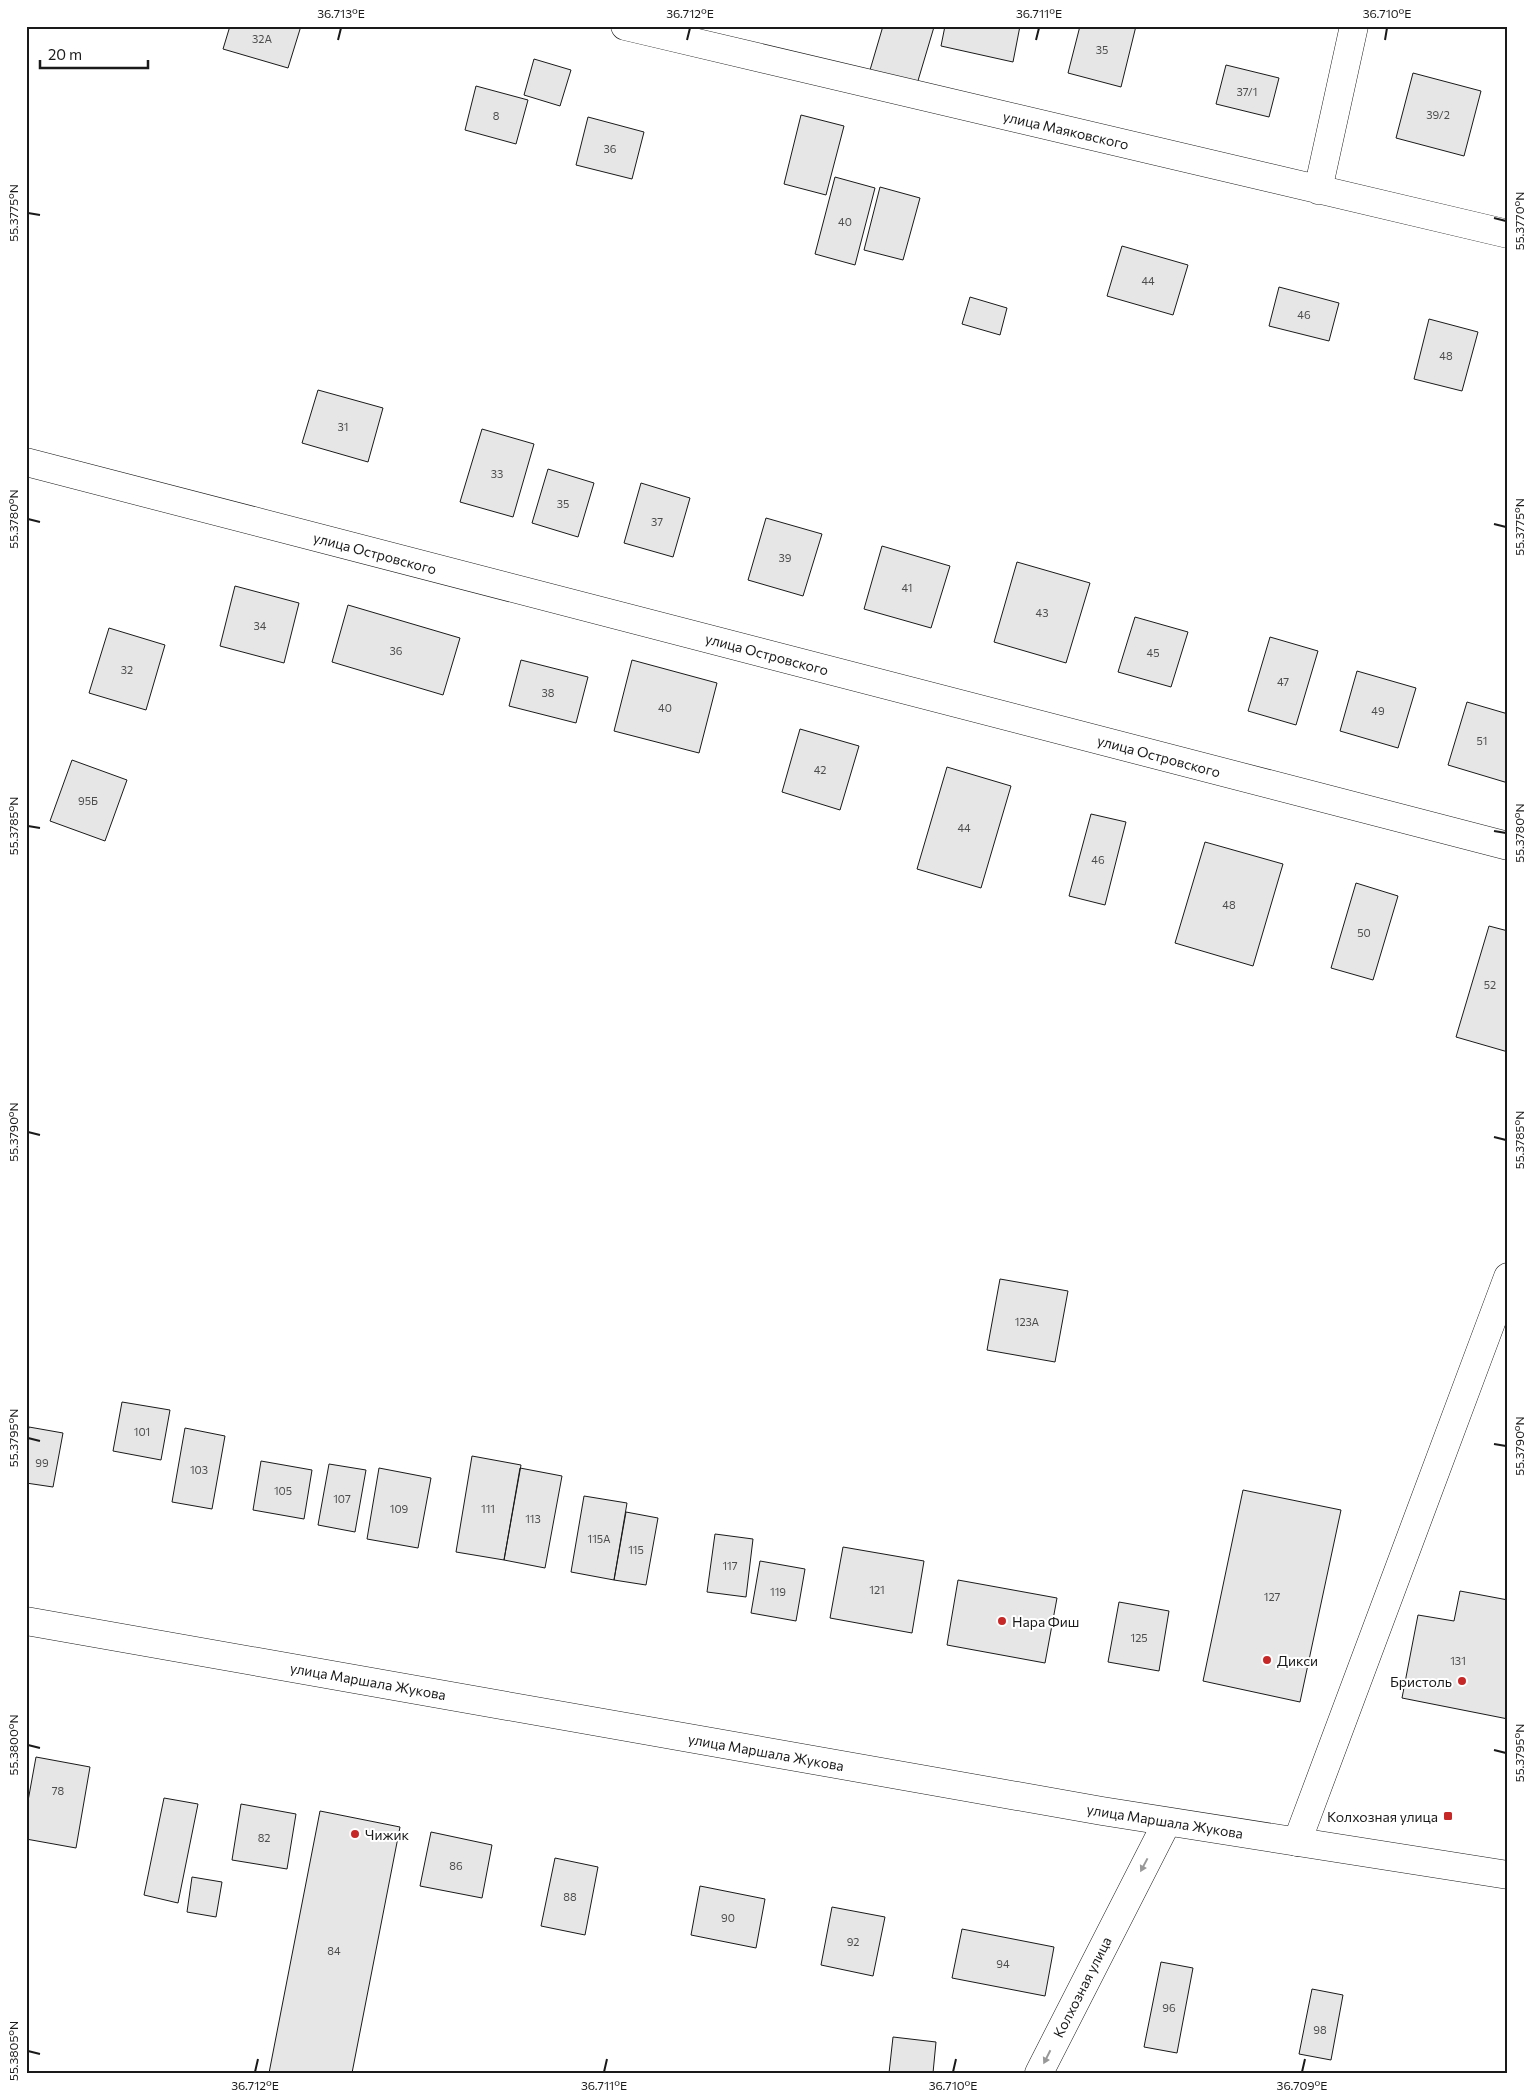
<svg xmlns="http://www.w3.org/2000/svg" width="1534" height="2099" font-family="Commissioner,sans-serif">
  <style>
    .building { fill: #e6e6e6; stroke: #1a1a1a }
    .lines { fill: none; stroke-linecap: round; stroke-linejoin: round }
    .street-casing { stroke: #1a1a1a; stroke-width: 29 }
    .secondary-casing { stroke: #1a1a1a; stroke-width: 29 }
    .street { stroke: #fff; stroke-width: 28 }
    .secondary { stroke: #fff; stroke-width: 28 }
    .oneway { fill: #989898 }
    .ticks { fill: none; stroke: #1a1a1a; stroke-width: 2 }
    .poi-dot { fill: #c62828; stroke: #fff; stroke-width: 2 }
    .labels { text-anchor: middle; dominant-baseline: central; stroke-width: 4; stroke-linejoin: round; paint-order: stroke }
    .number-label { font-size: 11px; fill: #4d4d4d }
    .street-label { font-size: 14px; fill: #1a1a1a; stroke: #fff }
    .poi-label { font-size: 14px; fill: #1a1a1a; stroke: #fff; text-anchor: start }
    .neatline { fill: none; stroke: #1a1a1a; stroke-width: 2 }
    .ticks-label { font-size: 12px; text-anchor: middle; fill: #1a1a1a }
  </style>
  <rect width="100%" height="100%" fill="#fff"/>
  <!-- building -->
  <path class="building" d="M 230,26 L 301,26 L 288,68 L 223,49 Z
    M 883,26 L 934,27 L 917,84 L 870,70 Z
    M 945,26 L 1020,26 L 1013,62 L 941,46 Z
    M 1080,26 L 1136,26 L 1121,87 L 1068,73 Z
    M 534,59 L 571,70 L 560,106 L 524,95 Z
    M 1226,65 L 1279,78 L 1269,117 L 1216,104 Z
    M 1413,73 L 1481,91 L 1464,156 L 1396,138 Z
    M 476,86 L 528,100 L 516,144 L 465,130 Z
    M 801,115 L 844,126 L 826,195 L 784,184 Z
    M 588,117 L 644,132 L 632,179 L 576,165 Z
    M 835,177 L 875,188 L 855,265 L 815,254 Z
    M 880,187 L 920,198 L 903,260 L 864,250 Z
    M 1122,246 L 1188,265 L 1173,315 L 1107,296 Z
    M 1279,287 L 1339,303 L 1329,341 L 1269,326 Z
    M 970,297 L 1007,308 L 1000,335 L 962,324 Z
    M 1429,319 L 1478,332 L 1462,391 L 1414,379 Z
    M 318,390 L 383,408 L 368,462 L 302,443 Z
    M 482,429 L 534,444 L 513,517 L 460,502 Z
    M 548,469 L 594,483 L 578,537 L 532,523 Z
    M 641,483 L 690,498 L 673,557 L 624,543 Z
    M 766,518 L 822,534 L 803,596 L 748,580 Z
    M 882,546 L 950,566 L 931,628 L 864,609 Z
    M 1017,562 L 1090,583 L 1066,663 L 994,642 Z
    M 235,586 L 299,603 L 284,663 L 220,646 Z
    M 348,605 L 460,638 L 443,695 L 332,662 Z
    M 1135,617 L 1188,632 L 1171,687 L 1118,672 Z
    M 109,628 L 165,645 L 146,710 L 89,693 Z
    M 1270,637 L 1318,651 L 1296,725 L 1248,711 Z
    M 521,660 L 588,677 L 576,723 L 509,706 Z
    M 632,660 L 717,683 L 699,753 L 614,731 Z
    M 1357,671 L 1416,688 L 1398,748 L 1340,731 Z
    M 1467,702 L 1508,714 L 1508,783 L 1448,765 Z
    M 800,729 L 859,746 L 840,810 L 782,792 Z
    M 72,760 L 127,780 L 105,841 L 50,821 Z
    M 947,767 L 1011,786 L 981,888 L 917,869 Z
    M 1091,814 L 1126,822 L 1105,905 L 1069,896 Z
    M 1205,842 L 1283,864 L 1253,966 L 1175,943 Z
    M 1356,883 L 1398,896 L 1373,980 L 1331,968 Z
    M 1489,926 L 1508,931 L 1508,1052 L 1456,1037 Z
    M 1000,1279 L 1068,1291 L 1055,1362 L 987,1350 Z
    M 122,1402 L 170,1410 L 161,1460 L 113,1451 Z
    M 29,1427 L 63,1433 L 53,1487 L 26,1483 L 26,1441 Z
    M 185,1428 L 225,1436 L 212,1509 L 172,1502 Z
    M 472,1456 L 521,1465 L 504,1560 L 456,1552 Z
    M 261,1461 L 312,1470 L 304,1519 L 253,1510 Z
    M 329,1464 L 366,1470 L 355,1532 L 318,1525 Z
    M 379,1468 L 431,1478 L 418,1548 L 367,1539 Z
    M 520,1468 L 562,1476 L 545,1568 L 504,1560 Z
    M 1243,1490 L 1341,1510 L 1300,1702 L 1203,1681 Z
    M 584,1496 L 627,1503 L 614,1580 L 571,1572 Z
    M 626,1512 L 658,1518 L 646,1585 L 614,1580 Z
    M 715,1534 L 753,1539 L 746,1597 L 707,1592 Z
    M 843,1547 L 924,1561 L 912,1633 L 830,1618 Z
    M 760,1561 L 805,1569 L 796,1621 L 751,1613 Z
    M 958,1580 L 1057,1598 L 1045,1663 L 947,1645 Z
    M 1460,1591 L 1508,1600 L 1508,1719 L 1402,1698 L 1418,1615 L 1454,1621 Z
    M 1119,1602 L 1169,1611 L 1159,1671 L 1108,1662 Z
    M 36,1757 L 90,1767 L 76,1848 L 26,1839 L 26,1812 Z
    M 164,1798 L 198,1804 L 178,1903 L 144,1895 Z
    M 241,1804 L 296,1814 L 287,1869 L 232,1860 Z
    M 320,1811 L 400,1827 L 352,2073 L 269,2073 Z
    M 431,1832 L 492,1845 L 482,1898 L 420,1886 Z
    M 555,1858 L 598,1867 L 585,1935 L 541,1926 Z
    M 192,1877 L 222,1882 L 216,1917 L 187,1912 Z
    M 700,1886 L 765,1899 L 756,1948 L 691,1935 Z
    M 832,1907 L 885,1917 L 873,1976 L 821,1965 Z
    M 962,1929 L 1054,1947 L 1045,1996 L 952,1978 Z
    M 1161,1962 L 1193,1968 L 1177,2053 L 1144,2047 Z
    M 1312,1989 L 1343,1995 L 1331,2060 L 1299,2054 Z
    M 893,2037 L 936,2042 L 933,2073 L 889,2073 Z"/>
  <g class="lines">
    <defs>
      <path id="street" d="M 625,26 L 1508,234
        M 1318,190 L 1354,26
        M 26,462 L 1508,846
        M 1297,1842 L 1508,1277
        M 1039,2073 L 1167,1822"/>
      <path id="secondary" d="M 26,1621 L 1102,1811 L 1508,1875"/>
    </defs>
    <!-- street casing -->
    <use href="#street" class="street-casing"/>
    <!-- secondary casing -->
    <use href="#secondary" class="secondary-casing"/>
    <!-- street -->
    <use href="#street" class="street"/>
    <!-- secondary -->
    <use href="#secondary" class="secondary"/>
  </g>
  <!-- one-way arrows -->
  <defs><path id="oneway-solid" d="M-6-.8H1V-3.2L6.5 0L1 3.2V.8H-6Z" transform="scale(1.25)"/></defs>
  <g class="oneway">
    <use href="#oneway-solid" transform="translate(1144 1865) rotate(118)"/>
    <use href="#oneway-solid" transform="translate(1047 2057) rotate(117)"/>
  </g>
  <!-- ticks -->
  <path class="ticks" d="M 338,40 L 341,28M 687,40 L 690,28M 1036,40 L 1039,28M 1385,40 L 1387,28M 28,213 L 40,215M 1494,218 L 1506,221M 28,519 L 40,522M 1494,524 L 1506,527M 28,826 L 40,828M 1494,831 L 1506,833M 28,1132 L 40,1135M 1494,1137 L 1506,1140M 28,1438 L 40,1441M 1494,1444 L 1506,1446M 28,1745 L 40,1748M 1494,1750 L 1506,1753M 28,2051 L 40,2054M 255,2072 L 258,2059M 604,2072 L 607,2059M 953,2072 L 956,2059M 1302,2072 L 1305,2059"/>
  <!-- markers -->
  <g class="poi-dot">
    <circle cx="1002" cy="1621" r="5"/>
    <circle cx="1267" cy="1660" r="5"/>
    <circle cx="1462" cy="1681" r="5"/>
    <rect x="1443" y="1811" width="10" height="10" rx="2.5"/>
    <circle cx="355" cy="1834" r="5"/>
  </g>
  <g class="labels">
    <!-- number labels -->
    <g class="number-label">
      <text x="262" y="38">32А</text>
      <text x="1102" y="49">35</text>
      <text x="1247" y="91">37/1</text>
      <text x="1438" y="114">39/2</text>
      <text x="496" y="115">8</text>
      <text x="610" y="148">36</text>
      <text x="845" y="221">40</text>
      <text x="1148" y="280">44</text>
      <text x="1304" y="314">46</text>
      <text x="1446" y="355">48</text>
      <text x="343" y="426">31</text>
      <text x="497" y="473">33</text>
      <text x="563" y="503">35</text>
      <text x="657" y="521">37</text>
      <text x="785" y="557">39</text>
      <text x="907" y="587">41</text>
      <text x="1042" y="612">43</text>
      <text x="260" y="625">34</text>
      <text x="396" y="650">36</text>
      <text x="1153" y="652">45</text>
      <text x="127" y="669">32</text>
      <text x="1283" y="681">47</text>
      <text x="548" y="692">38</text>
      <text x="665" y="707">40</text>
      <text x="1378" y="710">49</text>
      <text x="1482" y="740">51</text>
      <text x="820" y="769">42</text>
      <text x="88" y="800">95Б</text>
      <text x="964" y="827">44</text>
      <text x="1098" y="859">46</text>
      <text x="1229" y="904">48</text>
      <text x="1364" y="932">50</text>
      <text x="1490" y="984">52</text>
      <text x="1027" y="1321">123А</text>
      <text x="142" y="1431">101</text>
      <text x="42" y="1462">99</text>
      <text x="199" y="1469">103</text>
      <text x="283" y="1490">105</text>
      <text x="342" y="1498">107</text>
      <text x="399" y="1508">109</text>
      <text x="488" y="1508">111</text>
      <text x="533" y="1518">113</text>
      <text x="599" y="1538">115А</text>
      <text x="636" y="1549">115</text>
      <text x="730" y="1565">117</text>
      <text x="877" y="1589">121</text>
      <text x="778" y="1591">119</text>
      <text x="1272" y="1596">127</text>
      <text x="1139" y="1637">125</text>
      <text x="1458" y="1660">131</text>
      <text x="58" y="1790">78</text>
      <text x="264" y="1837">82</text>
      <text x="456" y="1865">86</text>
      <text x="570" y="1896">88</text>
      <text x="728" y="1917">90</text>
      <text x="853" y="1941">92</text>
      <text x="334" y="1950">84</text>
      <text x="1003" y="1963">94</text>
      <text x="1169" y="2007">96</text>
      <text x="1320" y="2029">98</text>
    </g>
    <!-- street labels -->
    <g class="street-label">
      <text transform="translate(1066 130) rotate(13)">улица Маяковского</text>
      <text transform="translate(375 553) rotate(15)">улица Островского</text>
      <text transform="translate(767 654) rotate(15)">улица Островского</text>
      <text transform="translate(1159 756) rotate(15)">улица Островского</text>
      <text transform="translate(368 1681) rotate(10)">улица Маршала Жукова</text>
      <text transform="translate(766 1752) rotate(10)">улица Маршала Жукова</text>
      <text transform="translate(1165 1821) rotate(9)">улица Маршала Жукова</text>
      <text transform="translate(1082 1987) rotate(-63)">Колхозная улица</text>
    </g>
    <!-- poi labels -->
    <g class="poi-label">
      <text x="1012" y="1621">Нара Фиш</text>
      <text x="1277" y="1660">Дикси</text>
      <text x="1452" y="1681" text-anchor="end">Бристоль</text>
      <text x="1438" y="1816" text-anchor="end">Колхозная улица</text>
      <text x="365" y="1834">Чижик</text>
    </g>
  </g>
  <!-- border -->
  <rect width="1534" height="2099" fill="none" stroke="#ffffff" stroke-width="55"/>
  <!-- scale -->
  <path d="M40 60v8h108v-8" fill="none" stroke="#1a1a1a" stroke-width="2.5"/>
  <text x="48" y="60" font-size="15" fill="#1a1a1a" stroke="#ffffff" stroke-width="4" paint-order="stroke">20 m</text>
  <rect x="28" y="28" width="1478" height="2044" class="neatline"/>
  <g class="ticks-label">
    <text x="341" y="18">36.713°E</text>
    <text x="690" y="18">36.712°E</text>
    <text x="1039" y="18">36.711°E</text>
    <text x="1387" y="18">36.710°E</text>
    <text transform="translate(14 213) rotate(-90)" y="4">55.3775°N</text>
    <text transform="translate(1520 221) rotate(-90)" y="4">55.3770°N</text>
    <text transform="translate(14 519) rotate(-90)" y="4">55.3780°N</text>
    <text transform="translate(1520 527) rotate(-90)" y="4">55.3775°N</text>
    <text transform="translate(14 826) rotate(-90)" y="4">55.3785°N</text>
    <text transform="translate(1520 833) rotate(-90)" y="4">55.3780°N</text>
    <text transform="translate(14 1132) rotate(-90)" y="4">55.3790°N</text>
    <text transform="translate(1520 1140) rotate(-90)" y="4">55.3785°N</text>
    <text transform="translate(14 1438) rotate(-90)" y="4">55.3795°N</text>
    <text transform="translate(1520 1446) rotate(-90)" y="4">55.3790°N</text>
    <text transform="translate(14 1745) rotate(-90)" y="4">55.3800°N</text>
    <text transform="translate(1520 1753) rotate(-90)" y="4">55.3795°N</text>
    <text transform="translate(14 2051) rotate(-90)" y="4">55.3805°N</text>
    <text x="255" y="2090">36.712°E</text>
    <text x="604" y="2090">36.711°E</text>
    <text x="953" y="2090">36.710°E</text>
    <text x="1302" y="2090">36.709°E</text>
  </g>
</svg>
